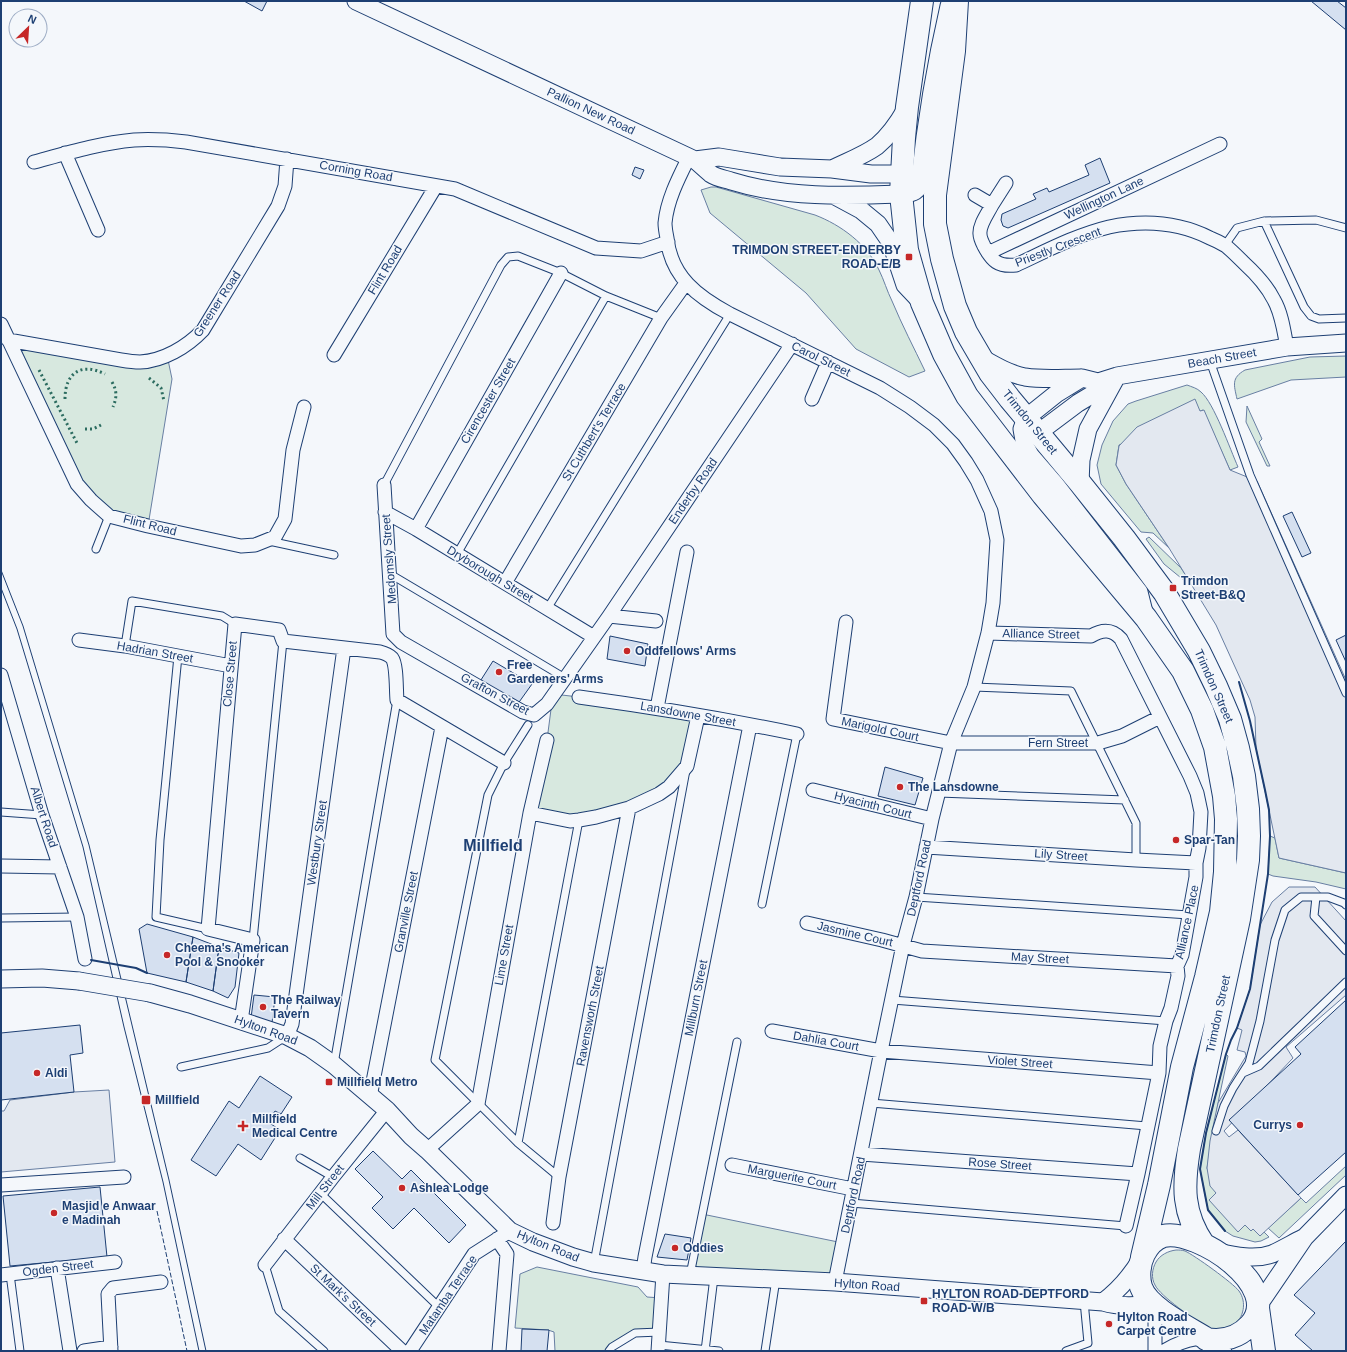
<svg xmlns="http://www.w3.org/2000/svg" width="1347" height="1352" font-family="Helvetica,sans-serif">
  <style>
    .green { fill: #d7e8df; stroke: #687fa3 }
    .parking { fill: #e3e8f0; stroke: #687fa3 }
    .building { fill: #d5e0f0; stroke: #1d3f73 }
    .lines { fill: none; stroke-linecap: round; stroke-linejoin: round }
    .service-casing { stroke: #1d3f73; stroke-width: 9 }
    .minor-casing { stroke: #1d3f73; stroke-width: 15 }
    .tertiary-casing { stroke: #1d3f73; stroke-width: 19 }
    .secondary-casing { stroke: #1d3f73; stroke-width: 21 }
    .trunk-casing { stroke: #1d3f73; stroke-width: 24 }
    .service { stroke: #f4f7fb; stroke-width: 7 }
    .minor { stroke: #f4f7fb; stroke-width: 13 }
    .tertiary { stroke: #f4f7fb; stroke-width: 17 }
    .secondary { stroke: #f4f7fb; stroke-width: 19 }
    .trunk { stroke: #f4f7fb; stroke-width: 22 }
    .tram { stroke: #1d3f73; stroke-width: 1 }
    .tertiary-bridge-casing { stroke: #1d3f73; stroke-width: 19; stroke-linecap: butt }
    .tertiary-bridge { stroke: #f4f7fb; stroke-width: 17 }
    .hedge { stroke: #2c6c60; stroke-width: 3; stroke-dasharray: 2 3; stroke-linecap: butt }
    .fence { stroke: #1d3f73; stroke-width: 1; stroke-dasharray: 5 2; stroke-linecap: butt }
    .wall { stroke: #1d3f73; stroke-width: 2 }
    .poi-dot { fill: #c62828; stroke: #f4f7fb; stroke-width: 1.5 }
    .labels { text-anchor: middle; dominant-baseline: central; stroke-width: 3; stroke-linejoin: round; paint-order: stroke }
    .street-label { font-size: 12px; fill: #1d3f73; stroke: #f4f7fb }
    .poi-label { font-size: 12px; font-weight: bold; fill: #1d3f73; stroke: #f4f7fb; text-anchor: start }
    .district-label { font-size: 16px; font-weight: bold; fill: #1d3f73; stroke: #f4f7fb }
  </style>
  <rect width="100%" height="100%" fill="#f4f7fb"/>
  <!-- green -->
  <path class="green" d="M 711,187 L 716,187 L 815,215 C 841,225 867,244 879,270 C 884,280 887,291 892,301 C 902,325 914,348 925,371 L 909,377 L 856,349 L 806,293 L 710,213 L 701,190 Z
    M 8,340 L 121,360 L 167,355 L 172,379 L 148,526 L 133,521 L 91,500 Z
    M 1346,356 L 1346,377 L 1291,380 L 1237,399 C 1234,385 1231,378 1245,370 L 1310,357 Z
    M 1187,385 C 1192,387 1197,388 1201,392 C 1214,403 1230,449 1238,467 L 1230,470 L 1203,410 L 1119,445 L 1116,465 L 1126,484 L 1169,548 L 1153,533 L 1141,532 L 1101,484 L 1097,465 L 1102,445 L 1113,421 L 1128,404 L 1136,401 Z
    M 1247,406 L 1262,439 L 1259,442 L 1270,466 L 1267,466 L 1246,422 Z
    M 1149,537 L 1181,568 L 1189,580 L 1186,582 L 1164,564 L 1146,539 Z
    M 553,694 L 579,697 L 698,716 L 687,766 L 669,787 L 596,817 L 530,813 L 547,740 Z
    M 1270,836 L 1275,838 L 1279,858 L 1346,873 L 1346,889 L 1316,882 L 1273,876 L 1268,874 Z
    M 1226,1054 L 1228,1056 L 1219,1098 L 1207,1168 L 1216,1193 L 1238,1232 L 1245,1225 L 1253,1229 L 1260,1236 L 1264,1232 L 1269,1237 L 1261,1241 L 1255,1242 L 1233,1236 L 1225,1231 L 1208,1210 L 1200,1169 L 1206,1133 Z
    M 1346,1166 L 1346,1175 L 1279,1238 L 1268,1228 L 1301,1198 L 1306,1203 Z
    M 702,1214 L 843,1243 L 835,1282 L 690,1275 Z
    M 1176,1250 C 1179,1250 1182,1250 1185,1251 C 1194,1255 1233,1283 1239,1291 C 1247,1302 1244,1318 1233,1326 C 1229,1328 1223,1328 1218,1329 C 1214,1330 1210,1329 1207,1327 C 1196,1321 1160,1296 1155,1285 C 1151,1278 1152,1269 1156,1262 C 1160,1255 1168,1251 1176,1250 Z
    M 537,1267 L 638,1287 L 647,1297 L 662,1298 L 660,1332 L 635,1333 L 609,1351 L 555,1351 L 554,1332 L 548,1330 L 515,1328 L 520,1274 Z"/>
  <!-- parking -->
  <path class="parking" d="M 1195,399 L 1200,411 L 1204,410 L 1230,470 L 1257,481 L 1346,680 L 1346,873 L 1279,858 L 1256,748 L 1255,717 L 1250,700 L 1216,625 L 1169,548 L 1126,484 L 1116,465 L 1119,446 L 1137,427 Z
    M 1289,887 L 1315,887 L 1346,921 L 1346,995 L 1286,1047 L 1293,1058 L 1224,1131 L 1229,1137 L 1238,1130 L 1301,1198 L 1260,1236 L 1253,1229 L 1251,1231 L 1245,1225 L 1238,1232 L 1209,1200 L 1216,1193 L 1210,1186 L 1207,1168 L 1210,1141 L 1218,1103 L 1246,1056 L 1245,1052 L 1237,1050 L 1242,1030 L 1237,1028 L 1250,989 L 1260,925 L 1272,902 Z
    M 109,1090 L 115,1162 L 1,1172 L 1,1111 L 4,1111 L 10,1100 L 74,1092 Z"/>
  <!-- building -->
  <path class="building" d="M 244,1 L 267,1 L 262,11 Z
    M 1311,1 L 1337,1 L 1346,8 L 1346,30 Z
    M 1100,158 L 1110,183 L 1008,228 L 1003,226 L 1001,220 L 1002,214 L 1036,199 L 1033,194 L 1047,188 L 1049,192 L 1089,175 L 1085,165 Z
    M 635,167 L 644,170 L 640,179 L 632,175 Z
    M 1292,512 L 1311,553 L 1302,557 L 1283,516 Z
    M 1346,635 L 1346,662 L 1336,640 Z
    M 610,636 L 648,644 L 645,666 L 607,659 Z
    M 493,661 L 532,684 L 517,705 L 479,683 Z
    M 885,767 L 923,778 L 915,805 L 878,796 Z
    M 147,924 L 193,937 L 186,982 L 147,973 L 139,929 Z
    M 193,937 L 219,947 L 213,991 L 186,982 Z
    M 219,947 L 239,953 L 235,987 L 228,998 L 213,991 Z
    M 254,995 L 275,997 L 272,1023 L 251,1018 Z
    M 1346,1000 L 1346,1152 L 1298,1195 L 1229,1120 L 1301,1054 L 1295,1047 Z
    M 80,1025 L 83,1053 L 70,1055 L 74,1092 L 1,1100 L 1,1033 Z
    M 260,1076 L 292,1097 L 281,1114 L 275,1111 L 268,1122 L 280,1130 L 261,1160 L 238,1144 L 216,1176 L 191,1160 L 229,1101 L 239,1108 Z
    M 373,1151 L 402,1179 L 411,1170 L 466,1225 L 449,1243 L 414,1208 L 393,1229 L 372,1208 L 383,1197 L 355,1169 Z
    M 100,1187 L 107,1257 L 10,1266 L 3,1196 Z
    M 665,1234 L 691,1238 L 687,1260 L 657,1257 Z
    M 1346,1241 L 1346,1351 L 1313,1351 L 1295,1335 L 1315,1313 L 1294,1295 Z
    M 522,1329 L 549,1330 L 547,1351 L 521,1351 Z"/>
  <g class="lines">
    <defs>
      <path id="service" d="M 1264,221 L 1304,307 L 1311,316 L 1319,319 L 1346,318
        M 1225,245 L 1237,228 L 1264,221 L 1316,220 L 1346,228
        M 1210,361 L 1250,475 L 1346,693
        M 384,485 L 501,265 L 508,257 L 518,256 L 561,273 L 606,296 L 661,318
        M 269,541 L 334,555
        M 96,549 L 109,516
        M 457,554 L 606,296
        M 390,574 L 565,678
        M 547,609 L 730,314
        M 125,646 L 132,601 L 222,616 L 235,624
        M 178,656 L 160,840 L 156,917 L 208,929
        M 974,687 L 1071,691 L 1136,823 L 1136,860
        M 528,725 L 504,763 L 488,795 L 435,1060 L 518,1143 L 559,1177
        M 939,793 L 1125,800
        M 1,812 L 42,815
        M 916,897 L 1189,915
        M 1316,897 L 1314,916 L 1346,951
        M 762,904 L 797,734
        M 1,918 L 77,917
        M 253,940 L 283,641
        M 892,1000 L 1166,1021
        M 334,1064 L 397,700
        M 181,1067 L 268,1048 L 285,1037
        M 1243,1073 L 1259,1066 L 1346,982
        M 871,1103 L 1147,1126
        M 1216,1131 L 1224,1106 L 1233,1088 L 1249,1063 L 1260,1021 L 1275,940 L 1285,910 L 1301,897 L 1328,897 L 1344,903 L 1346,905
        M 518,1143 L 579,820
        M 300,1158 L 333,1177
        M 320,1193 L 439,1307
        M 851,1203 L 1126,1226
        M 594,1263 L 686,770
        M 265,1265 L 279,1311 L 324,1351
        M 10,1274 L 20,1351
        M 690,1275 L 737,1042
        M 659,1345 L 719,1351
        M 609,1351 L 612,1347 L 635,1333 L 660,1332
        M 705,1351 L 714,1277
        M 765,1351 L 776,1279
        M 1066,1351 L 1088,1343 L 1084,1301"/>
      <path id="minor" d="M 65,153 L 98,230
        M 689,157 C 679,177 667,200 665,223 C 665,228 666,233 667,238 C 671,277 698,297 730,314 L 880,388 L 910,407 L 934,425 L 953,444 L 966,462 L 977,480 L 991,511 L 997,540 L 993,603 L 988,633 L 974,687 L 951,743 L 932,819 L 916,897 L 903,945 L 881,1051 L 835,1282
        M 34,162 C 67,153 100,143 134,140 C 152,139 169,140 186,142 L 455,189 L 596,248 L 641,251 L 668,242
        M 975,195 L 992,205 L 1006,183
        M 992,205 C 988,213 979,225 980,234 C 980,238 982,242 984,246 C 992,261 998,267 1016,265 C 1046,251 1076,235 1109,227 C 1143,220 1178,222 1210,238 C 1215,240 1221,243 1226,246 C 1232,251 1238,257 1244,263 C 1256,274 1267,286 1274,300 C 1282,314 1284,332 1287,347
        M 988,253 L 1220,144
        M 1,324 L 77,484 L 91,500 L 109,516 L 148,526 L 241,546 L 255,545 L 275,537 L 285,519 L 293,450 L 304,407
        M 8,340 L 121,360 C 127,361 133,362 140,362 C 163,361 187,347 203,330 L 278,206 L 285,186 L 287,159
        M 334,355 L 436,186
        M 812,399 L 828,362
        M 384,485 L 393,634 L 401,642 L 523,712 L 534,715 L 547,704 L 609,616 L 792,344
        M 385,512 L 416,529 L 594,637
        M 416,529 L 561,273
        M 505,583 L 661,318 L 686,283
        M 609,616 L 656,621
        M 846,622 L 833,719 L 951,743 L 1098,743 L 1122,736 L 1160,717
        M 988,633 L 1091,636 C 1103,629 1112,629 1121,639 L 1190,776 L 1197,793 L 1201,812 L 1199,848 L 1196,863 L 1196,877 L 1182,955 L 1177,966 L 1178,976 L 1171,1008 L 1166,1021 L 1160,1046 L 1159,1073 L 1138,1174 L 1126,1226
        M 79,640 L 125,646 L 231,666
        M 1,675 L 42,815 L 77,917 L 85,959
        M 579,697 C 652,707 725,719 797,734
        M 657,708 L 687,552
        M 813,790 L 932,819
        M 530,813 L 570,821 L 579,820 L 596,817 L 629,808 L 659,794 L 669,787 L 687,766 L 698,716
        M 926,847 L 1136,860 L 1196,863
        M 1,866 L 60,867
        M 807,923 L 882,940 L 922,951 L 1177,966
        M 241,1021 L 253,940 L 208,929 L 235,624 L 279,630 L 283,641 L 380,652 C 384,653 389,655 392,658 C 397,665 396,690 397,700 L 504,763
        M 772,1031 L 881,1051 L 1159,1073
        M 287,1036 L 292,1024 L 344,648
        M 370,1097 L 442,727
        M 427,1150 L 478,1104 L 530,813 L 547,740
        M 861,1154 L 1138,1174
        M 732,1165 L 853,1189
        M 1,1185 L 124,1177
        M 553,1223 L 559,1177 L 629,808
        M 284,1239 L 402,1351
        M 497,1239 L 507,1254 L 499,1351
        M 265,1265 L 333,1177 L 387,1110
        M 57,1268 L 70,1351
        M 643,1271 L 645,1257 L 750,725
        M 1,1275 L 115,1262
        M 1155,1305 L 1155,1351
        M 84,1351 L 111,1347
        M 111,1351 L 108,1294 L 113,1288 L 161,1282
        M 410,1351 L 474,1254 L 510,1231
        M 658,1351 L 663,1274
        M 1164,1351 C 1177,1343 1188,1339 1203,1338"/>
      <path id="tertiary" d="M 356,1 L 695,160 C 701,165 706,170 711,174 C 717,178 725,179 731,181 C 785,198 845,196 901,194
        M 695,160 L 719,157 L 780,167 L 832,169 L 871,174 L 901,174 L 914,177
        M 832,169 C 846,162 863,156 877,146 C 889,136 898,123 906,109
        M 835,196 L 861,210 L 878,224 L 891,243 L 905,285 L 922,303
        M 980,357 C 994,365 1009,374 1025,377 C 1044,380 1063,378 1081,378
        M 1028,437 L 1038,433 L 1078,403 L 1093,394 L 1098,382
        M 1080,483 L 1081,460 L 1088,429 L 1117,376
        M 1145,616 L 1139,592 L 1055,484 L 1030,455 L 1025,446 L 1022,429 L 1026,418 L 1056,394 L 1082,378 L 1098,382 L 1117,376 L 1287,347 L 1346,343
        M 1,979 L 42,978 L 79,981
        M 150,993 L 190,1004 L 287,1036 L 310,1048 L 334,1065 L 387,1110 L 411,1136 L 427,1150 L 510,1231 L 533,1242 L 573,1257 L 594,1263 L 663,1274 L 835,1282 L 1103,1302 C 1120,1307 1136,1306 1154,1304
        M 1218,1252 C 1235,1256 1255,1260 1272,1254 C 1283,1249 1293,1243 1303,1238
        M 1103,1302 C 1119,1290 1131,1276 1141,1259
        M 1258,1306 L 1305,1237 L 1346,1195"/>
      <path id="secondary" d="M 901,194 C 913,192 918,191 921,179 C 927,121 937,63 950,6"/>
      <path id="trunk" d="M 922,1 L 907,107 L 904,138 L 901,194 L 907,250 L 922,303 L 944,354 L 967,396 L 1043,495 L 1146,618 L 1183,671 L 1202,710 L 1215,747 L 1224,796 L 1226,819 L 1225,872 L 1221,912 L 1206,977 L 1182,1067 L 1159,1185 L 1142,1257
        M 957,1 L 954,51 L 935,195 L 935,224 L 942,259 L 955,306 L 966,332 L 990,373 L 1010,399 L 1080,483 L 1124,538 L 1164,592 L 1199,651 L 1216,686 L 1230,719 L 1238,748 L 1244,776 L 1248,809 L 1249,836 L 1248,860 L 1239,919 L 1189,1149 C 1183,1186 1182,1213 1204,1245
        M 1258,1308 L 1264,1351
        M 1206,1339 C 1223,1342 1239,1337 1250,1325 C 1285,1287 1197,1228 1163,1236 C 1154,1239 1148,1246 1144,1254 C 1139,1264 1138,1277 1141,1287 C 1148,1308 1188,1327 1207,1339 C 1211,1342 1216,1347 1220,1351"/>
    </defs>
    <!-- service casing -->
    <use href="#service" class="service-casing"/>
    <!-- minor casing -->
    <use href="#minor" class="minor-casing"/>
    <!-- tertiary casing -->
    <use href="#tertiary" class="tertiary-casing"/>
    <!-- secondary casing -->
    <use href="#secondary" class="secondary-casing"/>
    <!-- trunk casing -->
    <use href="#trunk" class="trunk-casing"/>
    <!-- service -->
    <use href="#service" class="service"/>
    <!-- minor -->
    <use href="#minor" class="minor"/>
    <!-- tertiary -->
    <use href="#tertiary" class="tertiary"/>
    <!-- secondary -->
    <use href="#secondary" class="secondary"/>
    <!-- trunk -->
    <use href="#trunk" class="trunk"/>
    <!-- tram -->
    <path class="tram" d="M 1,570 L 23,626 L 89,845 L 169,1180 L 206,1351
      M 1,588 L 17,629 L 83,847 L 124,1027 L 163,1182 L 199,1351"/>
    <defs>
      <path id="tertiary-bridge" d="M 79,981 L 150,993"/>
    </defs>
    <!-- tertiary-bridge casing -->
    <use href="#tertiary-bridge" class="tertiary-bridge-casing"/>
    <!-- tertiary-bridge -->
    <use href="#tertiary-bridge" class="tertiary-bridge"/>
    <!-- hedge -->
    <path class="hedge" d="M 39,370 L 78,445
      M 149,378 L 161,388 L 164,401
      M 112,382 C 117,391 117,397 113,407
      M 65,399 C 65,373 81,362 105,374
      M 85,429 L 93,429 L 101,425"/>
    <!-- fence -->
    <path class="fence" d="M 157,1211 L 187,1351"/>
    <!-- wall -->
    <path class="wall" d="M 91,960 L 136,968 L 147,973
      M 1225,1231 L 1208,1210 L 1200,1169 L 1206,1133 L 1226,1054 L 1231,1040 L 1237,1028 L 1250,989 L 1268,874 L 1270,836 L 1269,810 L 1265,790 L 1250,721 L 1239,682"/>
  </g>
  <!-- markers -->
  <g class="poi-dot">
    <rect x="905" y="253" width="8" height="8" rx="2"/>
    <rect x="1169" y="584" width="8" height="8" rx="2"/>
    <circle cx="627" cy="651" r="4"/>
    <circle cx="499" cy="672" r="4"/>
    <circle cx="900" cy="787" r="4"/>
    <circle cx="1176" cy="840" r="4"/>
    <circle cx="167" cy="955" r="4"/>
    <circle cx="263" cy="1007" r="4"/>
    <circle cx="37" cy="1073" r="4"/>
    <rect x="325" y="1078" width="8" height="8" rx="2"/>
    <rect x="141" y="1095" width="10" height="10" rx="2"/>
    <circle cx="1300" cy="1125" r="4"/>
    <path d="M241 1120h4v4h4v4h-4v4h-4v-4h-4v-4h4z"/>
    <circle cx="402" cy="1188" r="4"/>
    <circle cx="54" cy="1213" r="4"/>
    <circle cx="675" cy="1248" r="4"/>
    <rect x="920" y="1297" width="8" height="8" rx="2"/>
    <circle cx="1109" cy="1324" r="4"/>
  </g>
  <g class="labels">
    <!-- street labels -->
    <g class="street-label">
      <text transform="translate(591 111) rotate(25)">Pallion New Road</text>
      <text transform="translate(356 171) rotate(10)">Corning Road</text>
      <text transform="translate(1104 198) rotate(-25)">Wellington Lane</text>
      <text transform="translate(1058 247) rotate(-21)">Priestly Crescent</text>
      <text transform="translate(385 270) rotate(-59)">Flint Road</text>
      <text transform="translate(217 304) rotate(-57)">Greener Road</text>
      <text transform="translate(1222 358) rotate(-10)">Beach Street</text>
      <text transform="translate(821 359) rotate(26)">Carol Street</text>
      <text transform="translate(488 401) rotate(-60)">Cirencester Street</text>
      <text transform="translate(1030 422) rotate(51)">Trimdon Street</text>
      <text transform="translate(594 432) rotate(-59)">St Cuthbert's Terrace</text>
      <text transform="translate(693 491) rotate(-56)">Enderby Road</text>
      <text transform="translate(150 525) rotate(14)">Flint Road</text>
      <text transform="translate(389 559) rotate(-94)">Medomsly Street</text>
      <text transform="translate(490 574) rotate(31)">Dryborough Street</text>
      <text transform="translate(1041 634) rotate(1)">Alliance Street</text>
      <text transform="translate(155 652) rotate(10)">Hadrian Street</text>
      <text transform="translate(230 674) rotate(-85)">Close Street</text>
      <text transform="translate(1214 686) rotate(66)">Trimdon Street</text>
      <text transform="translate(495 694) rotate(28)">Grafton Street</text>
      <text transform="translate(688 714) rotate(10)">Lansdowne Street</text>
      <text transform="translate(880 729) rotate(12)">Marigold Court</text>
      <text x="1058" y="743">Fern Street</text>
      <text transform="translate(873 805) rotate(14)">Hyacinth Court</text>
      <text transform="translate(44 817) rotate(72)">Albert Road</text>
      <text transform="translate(317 843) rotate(-82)">Westbury Street</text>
      <text transform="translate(1061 855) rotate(4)">Lily Street</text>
      <text transform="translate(919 878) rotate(-78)">Deptford Road</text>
      <text transform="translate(406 912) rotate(-79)">Granville Street</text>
      <text transform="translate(1187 922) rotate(-78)">Alliance Place</text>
      <text transform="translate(855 934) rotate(13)">Jasmine Court</text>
      <text transform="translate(504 955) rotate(-80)">Lime Street</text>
      <text transform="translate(1040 958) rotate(3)">May Street</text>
      <text transform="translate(696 998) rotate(-79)">Millburn Street</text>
      <text transform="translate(1218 1014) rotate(-78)">Trimdon Street</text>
      <text transform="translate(590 1016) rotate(-79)">Ravensworh Street</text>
      <text transform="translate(266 1030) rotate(20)">Hylton Road</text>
      <text transform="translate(826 1041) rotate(10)">Dahlia Court</text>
      <text transform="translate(1020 1062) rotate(4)">Violet Street</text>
      <text transform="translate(1000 1164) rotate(4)">Rose Street</text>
      <text transform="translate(792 1177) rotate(11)">Marguerite Court</text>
      <text transform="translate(325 1187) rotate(-52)">Mill Street</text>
      <text transform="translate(853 1195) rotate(-78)">Deptford Road</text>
      <text transform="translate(548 1246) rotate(22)">Hylton Road</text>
      <text transform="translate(58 1268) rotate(-7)">Ogden Street</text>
      <text transform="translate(867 1285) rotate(4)">Hylton Road</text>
      <text transform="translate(343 1295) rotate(43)">St Mark's Street</text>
      <text transform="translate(448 1295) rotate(-56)">Matamba Terrace</text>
    </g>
    <!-- poi labels -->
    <g class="poi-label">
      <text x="901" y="250" text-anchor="end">TRIMDON STREET-ENDERBY<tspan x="901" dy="14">ROAD-E/B</tspan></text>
      <text x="1181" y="581">Trimdon<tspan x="1181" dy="14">Street-B&amp;Q</tspan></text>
      <text x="635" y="651">Oddfellows' Arms</text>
      <text x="507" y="665">Free<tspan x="507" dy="14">Gardeners' Arms</tspan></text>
      <text x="908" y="787">The Lansdowne</text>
      <text x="1184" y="840">Spar-Tan</text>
      <text x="175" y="948">Cheema's American<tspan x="175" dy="14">Pool &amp; Snooker</tspan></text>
      <text x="271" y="1000">The Railway<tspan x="271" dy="14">Tavern</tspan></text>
      <text x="45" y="1073">Aldi</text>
      <text x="337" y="1082">Millfield Metro</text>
      <text x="155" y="1100">Millfield</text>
      <text x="252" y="1119">Millfield<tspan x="252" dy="14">Medical Centre</tspan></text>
      <text x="1292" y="1125" text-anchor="end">Currys</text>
      <text x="410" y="1188">Ashlea Lodge</text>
      <text x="62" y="1206">Masjid e Anwaar<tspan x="62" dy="14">e Madinah</tspan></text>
      <text x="683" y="1248">Oddies</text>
      <text x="932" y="1294">HYLTON ROAD-DEPTFORD<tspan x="932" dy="14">ROAD-W/B</tspan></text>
      <text x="1117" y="1317">Hylton Road<tspan x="1117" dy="14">Carpet Centre</tspan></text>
    </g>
    <!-- district labels -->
    <g class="district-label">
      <text x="493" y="845">Millfield</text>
    </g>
  </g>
  <!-- border -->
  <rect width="1347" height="1352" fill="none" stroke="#1d3f73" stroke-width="4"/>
  <!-- north arrow -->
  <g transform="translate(28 28) rotate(25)"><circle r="19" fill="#f4f7fb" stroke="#9eadc5"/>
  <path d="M0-3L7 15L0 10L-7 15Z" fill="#c62828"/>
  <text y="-6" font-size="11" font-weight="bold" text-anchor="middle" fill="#1d3f73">N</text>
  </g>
</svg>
